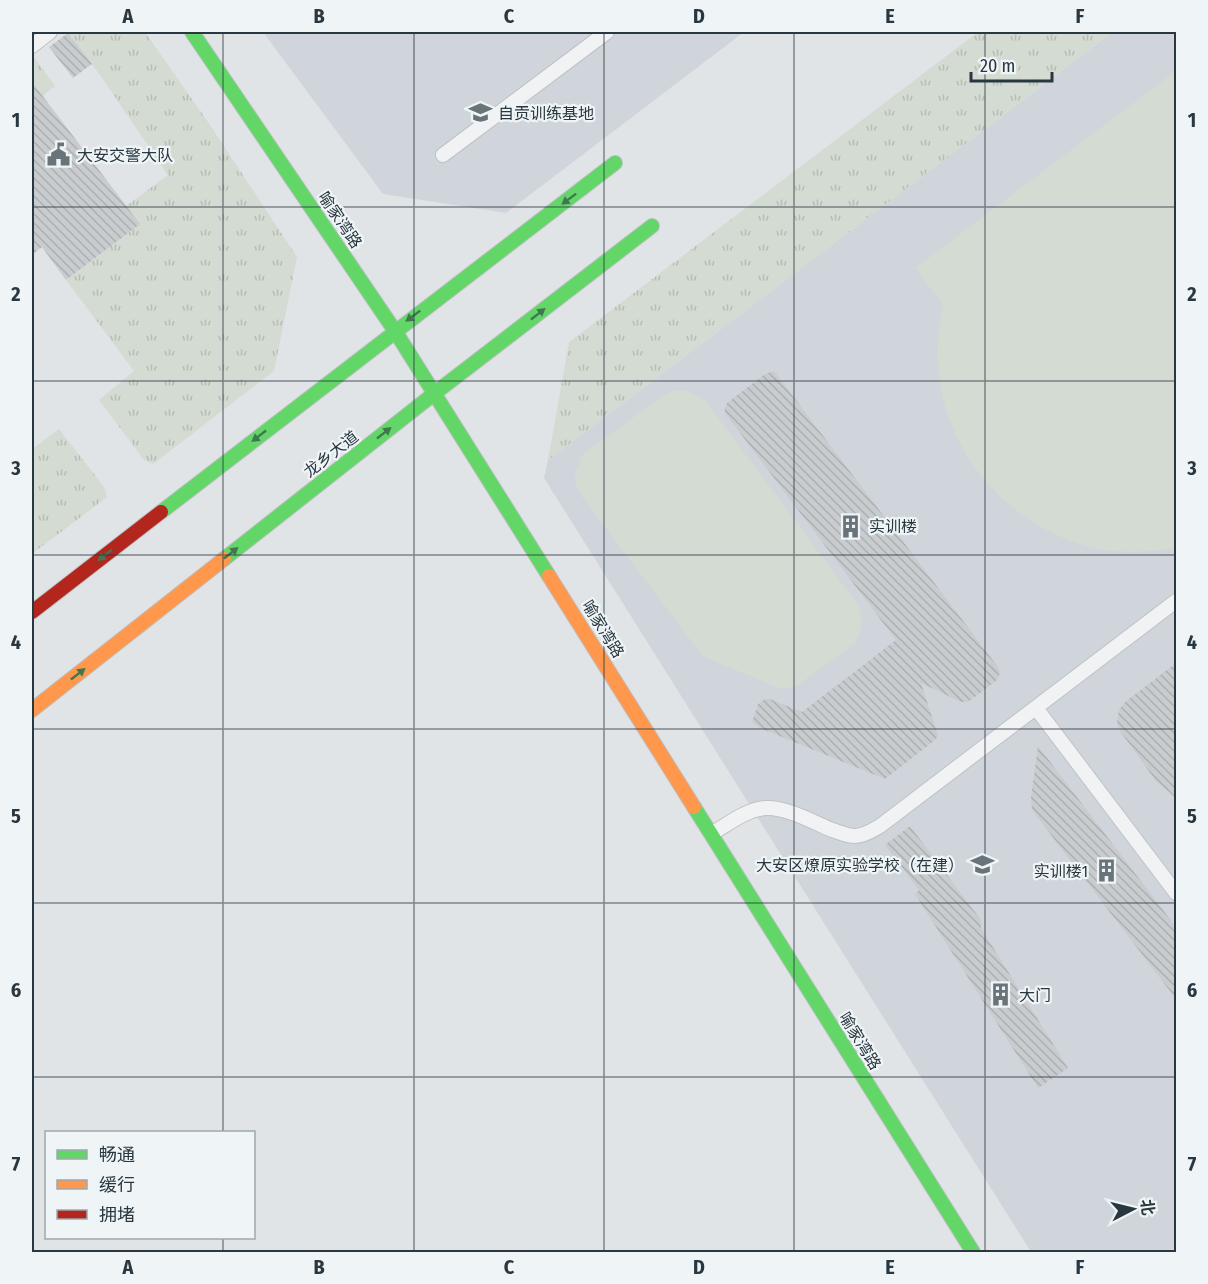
<svg xmlns="http://www.w3.org/2000/svg" width="1208" height="1284" font-family="'Fira Sans Condensed','Noto Sans SC',sans-serif">
  <style>
    .built { fill: #cfd5da }
    .grass { fill: url(#grass-tufts) }
    .park { fill: #d4dbd2 }
    .building { fill: url(#building-back-hatch) }
    .lines { fill: none; stroke-linecap: round; stroke-linejoin: round }
    .lane-casing { stroke: #bfc2c5; stroke-width: 16 }
    .fast-casing { stroke: #bfc2c5; stroke-width: 16 }
    .slow-casing { stroke: #bfc2c5; stroke-width: 16 }
    .jam-casing { stroke: #bfc2c5; stroke-width: 16 }
    .lane { stroke: #f1f2f3; stroke-width: 14 }
    .fast { stroke: #63d668; stroke-width: 14 }
    .slow { stroke: #ff974d; stroke-width: 14 }
    .jam { stroke: #b3261e; stroke-width: 14 }
    .oneway { fill: #407750 }
    .grid { fill: none; stroke: #283740; stroke-width: 1.5; stroke-opacity: 0.55 }
    .labels { text-anchor: middle; dominant-baseline: central; stroke-width: 4.5; stroke-linejoin: round; paint-order: stroke }
    .poi-label { font-size: 16px; fill: #283740; stroke: #eff4f6; text-anchor: start }
    .street-label { font-size: 16px; fill: #283740; stroke: #eff4f6 }
    .neatline { fill: none; stroke: #283740; stroke-width: 2 }
    .grid-label { font-size: 20px; text-anchor: middle; font-weight: bold; fill: #283740 }
  </style>
  <defs>
    <pattern id="grass-tufts" width="24" height="20" patternUnits="userSpaceOnUse" patternTransform="scale(1.5)"><rect width="24" height="20" fill="#d4dbd2"/><path d="M3 7l-1-3M5 7V3M7 7l1-3M15 17l-1-3M17 17v-4M19 17l1-3" fill="none" stroke="#b6bdb5"/></pattern>
    <pattern id="building-back-hatch" width="6" height="6" patternUnits="userSpaceOnUse" patternTransform="scale(1.5)"><rect width="6" height="6" fill="#c9cccf"/><path d="M-1 5l2 2M0 0l6 6M5-1l2 2" fill="none" stroke="#adb0b3"/></pattern>
  </defs>
  <rect width="100%" height="100%" fill="#e1e4e7"/>
  <!-- built -->
  <path class="built" d="M 263,32 L 744,32 L 506,213 L 383,194 Z
    M 1113,32 L 1176,32 L 1176,1252 L 1031,1252 L 544,478 L 548,460 Z"/>
  <!-- grass -->
  <path class="grass" d="M 69,32 L 145,32 L 210,125 L 297,257 L 274,371 L 153,464 L 144,460 L 99,400 L 134,371 L 66,280 L 139,224 L 126,206 L 168,175 L 100,75 L 68,33 Z
    M 978,32 L 1113,32 L 548,460 L 569,342 Z
    M 34,57 L 55,86 L 32,104 L 32,59 Z
    M 59,429 L 104,487 L 107,497 L 32,554 L 32,449 Z"/>
  <!-- park -->
  <path class="park" d="M 1176,71 L 1176,548 C 1149,552 1121,554 1094,548 C 986,521 917,415 943,305 L 915,268 Z
    M 676,390 C 688,390 698,394 707,403 L 858,605 C 864,621 863,629 854,644 L 798,685 L 789,688 L 779,688 L 709,659 L 701,654 L 580,494 L 576,485 L 575,475 L 582,455 L 665,394 Z"/>
  <!-- building -->
  <path class="building" d="M 68,33 L 92,64 L 73,78 L 49,47 Z
    M 32,82 L 140,224 L 66,280 L 42,247 L 32,255 Z
    M 774,371 L 998,667 L 1000,673 L 997,680 L 971,700 L 965,702 L 961,702 L 921,683 L 938,736 L 934,741 L 885,779 L 760,728 L 752,722 L 758,704 L 765,699 L 770,699 L 802,712 L 896,640 L 725,413 L 725,408 L 727,403 L 765,374 Z
    M 1176,663 L 1176,798 L 1156,781 L 1120,731 L 1117,721 L 1119,710 L 1125,702 Z
    M 1038,746 L 1176,927 L 1176,999 L 1035,814 L 1032,809 L 1031,798 Z
    M 910,826 L 981,920 L 981,928 L 1068,1068 L 1038,1088 L 915,894 L 919,890 L 885,845 Z"/>
  <g class="lines">
    <defs>
      <path id="lane" d="M 32,46 L 50,32
        M 443,155 L 607,32
        M 1036,708 L 1176,893
        M 711,834 C 727,825 746,809 766,808 C 786,807 813,822 832,830 C 839,832 848,836 855,836 C 864,836 873,830 880,826 L 1176,601"/>
      <path id="fast" d="M 192,32 L 395,331 L 549,576
        M 161,512 L 615,163
        M 224,559 L 435,393 L 652,226
        M 694,807 L 973,1252"/>
      <path id="slow" d="M 549,576 L 694,807
        M 32,710 L 224,559"/>
      <path id="jam" d="M 32,612 L 161,512"/>
    </defs>
    <!-- lane casing -->
    <use href="#lane" class="lane-casing"/>
    <!-- fast casing -->
    <use href="#fast" class="fast-casing"/>
    <!-- slow casing -->
    <use href="#slow" class="slow-casing"/>
    <!-- jam casing -->
    <use href="#jam" class="jam-casing"/>
    <!-- lane -->
    <use href="#lane" class="lane"/>
    <!-- fast -->
    <use href="#fast" class="fast"/>
    <!-- slow -->
    <use href="#slow" class="slow"/>
    <!-- jam -->
    <use href="#jam" class="jam"/>
  </g>
  <!-- one-way arrows -->
  <defs><path id="oneway-solid" d="M-6-.8H1V-3.2L6.5 0L1 3.2V.8H-6Z" transform="scale(1.5)"/></defs>
  <g class="oneway">
    <use href="#oneway-solid" transform="translate(569 199) rotate(143)"/>
    <use href="#oneway-solid" transform="translate(538 314) rotate(-38)"/>
    <use href="#oneway-solid" transform="translate(413 316) rotate(143)"/>
    <use href="#oneway-solid" transform="translate(384 433) rotate(-38)"/>
    <use href="#oneway-solid" transform="translate(259 436) rotate(142)"/>
    <use href="#oneway-solid" transform="translate(231 553) rotate(-38)"/>
    <use href="#oneway-solid" transform="translate(105 555) rotate(142)"/>
    <use href="#oneway-solid" transform="translate(78 674) rotate(-38)"/>
  </g>
  <!-- grid -->
  <path class="grid" d="M 223,32 L 223,1132M 414,32 L 414,1252M 604,32 L 604,1252M 794,32 L 794,1252M 985,32 L 985,1252M 32,207 L 1176,207M 32,381 L 1176,381M 32,555 L 1176,555M 32,729 L 1176,729M 32,903 L 1176,903M 32,1077 L 1176,1077M 223,1238 L 223,1252"/>
  <!-- icons -->
  <defs>
    <symbol id="school-bare" viewBox="-9 -9 18 18"><path d="M0-5L7-2L0 1L-7-2ZM-4 1L0 2.5L4 1V4Q0 6-4 4Z" fill="#69747a" stroke="#eff4f6" stroke-width="2.5" paint-order="stroke"/></symbol>
    <symbol id="civic-bare" viewBox="-9 -9 18 18"><path d="M-.6-6.5H3V-4.5H.6V-3L4-1V1h2V6H-6V1h2V-1L-.6-3ZM-1.2 2.5V6h2.4V2.5Z" fill="#69747a" stroke="#eff4f6" stroke-width="2.5" paint-order="stroke"/></symbol>
    <symbol id="building-bare" viewBox="-9 -9 18 18"><path d="M-4-6H4V6H1V3H-1V6H-4ZM-2.5-4.3h1.7v1.8h-1.7ZM.8-4.3h1.7v1.8H.8ZM-2.5-1h1.7V.8h-1.7ZM.8-1h1.7V.8H.8Z" fill="#69747a" stroke="#eff4f6" stroke-width="2.5" paint-order="stroke"/></symbol>
  </defs>
  <g fill-rule="evenodd">
    <use href="#school-bare" x="464" y="96" width="33" height="33"/>
    <use href="#civic-bare" x="42" y="138" width="33" height="33"/>
    <use href="#building-bare" x="834" y="510" width="33" height="33"/>
    <use href="#school-bare" x="966" y="848" width="33" height="33"/>
    <use href="#building-bare" x="1090" y="854" width="33" height="33"/>
    <use href="#building-bare" x="984" y="978" width="33" height="33"/>
  </g>
  <g class="labels">
    <!-- poi labels -->
    <g class="poi-label">
      <text x="498" y="113">自贡训练基地</text>
      <text x="77" y="155">大安交警大队</text>
      <text x="869" y="526">实训楼</text>
      <text x="964" y="865" text-anchor="end">大安区燎原实验学校（在建）</text>
      <text x="1088" y="871" text-anchor="end">实训楼1</text>
      <text x="1019" y="995">大门</text>
    </g>
    <!-- street labels -->
    <g class="street-label">
      <text transform="translate(340 220) rotate(56)">喻家湾路</text>
      <text transform="translate(331 454) rotate(-38)">龙乡大道</text>
      <text transform="translate(603 629) rotate(58)">喻家湾路</text>
      <text transform="translate(860 1041) rotate(58)">喻家湾路</text>
    </g>
  </g>
  <!-- border -->
  <rect width="1208" height="1284" fill="none" stroke="#eff4f6" stroke-width="66"/>
  <!-- legend -->
  <rect x="45" y="1131" width="210" height="108" fill="#eff4f6" stroke="#9fa8ad" stroke-width="1.5"/>
  <rect x="57" y="1150" width="30" height="9" fill="#63d668" stroke="#9fa8ad" stroke-width="1.5"/>
  <text x="99" y="1161" font-size="18" fill="#283740">畅通</text>
  <rect x="57" y="1180" width="30" height="9" fill="#ff974d" stroke="#9fa8ad" stroke-width="1.5"/>
  <text x="99" y="1191" font-size="18" fill="#283740">缓行</text>
  <rect x="57" y="1210" width="30" height="9" fill="#b3261e" stroke="#9fa8ad" stroke-width="1.5"/>
  <text x="99" y="1221" font-size="18" fill="#283740">拥堵</text>
  <!-- north arrow -->
  <g transform="translate(1133 1209) rotate(83)" stroke="#eff4f6" stroke-width="4.5" paint-order="stroke">
  <path d="M0-4.5L10 22L0 15L-10 22Z" fill="#283740"/>
  <text y="-9" font-size="16" font-weight="bold" text-anchor="middle" fill="#283740">北</text>
  </g>
  <!-- scale -->
  <path d="M971 72v9h81v-9" fill="none" stroke="#283740" stroke-width="3"/>
  <text x="980" y="72" font-size="18" fill="#283740" stroke="#eff4f6" stroke-width="4.5" paint-order="stroke">20 m</text>
  <rect x="33" y="33" width="1142" height="1218" class="neatline"/>
  <g class="grid-label">
    <text x="128" y="23">A</text>
    <text x="319" y="23">B</text>
    <text x="509" y="23">C</text>
    <text x="699" y="23">D</text>
    <text x="890" y="23">E</text>
    <text x="1080" y="23">F</text>
    <text x="16" y="127">1</text>
    <text x="1192" y="127">1</text>
    <text x="16" y="301">2</text>
    <text x="1192" y="301">2</text>
    <text x="16" y="475">3</text>
    <text x="1192" y="475">3</text>
    <text x="16" y="649">4</text>
    <text x="1192" y="649">4</text>
    <text x="16" y="823">5</text>
    <text x="1192" y="823">5</text>
    <text x="16" y="997">6</text>
    <text x="1192" y="997">6</text>
    <text x="16" y="1171">7</text>
    <text x="1192" y="1171">7</text>
    <text x="128" y="1274">A</text>
    <text x="319" y="1274">B</text>
    <text x="509" y="1274">C</text>
    <text x="699" y="1274">D</text>
    <text x="890" y="1274">E</text>
    <text x="1080" y="1274">F</text>
  </g>
</svg>
